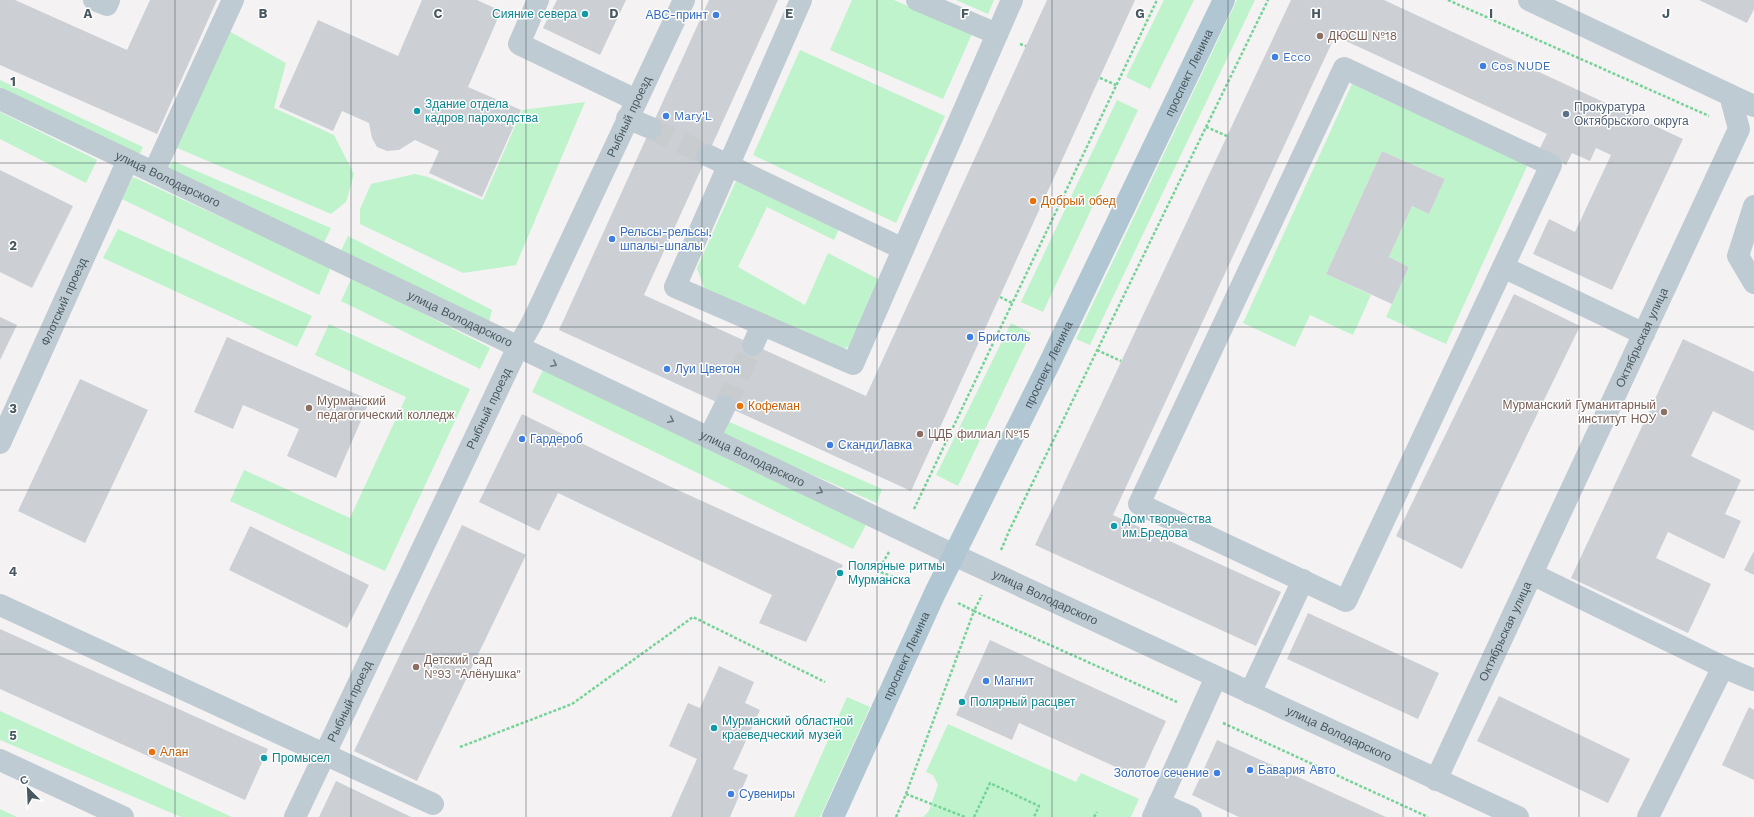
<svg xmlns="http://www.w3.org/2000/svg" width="1754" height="817" font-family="'Work Sans',sans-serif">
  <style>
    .green { fill: #bff3cc }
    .building { fill: #ccd0d4 }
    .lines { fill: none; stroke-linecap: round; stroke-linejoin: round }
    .minor-tunnel { stroke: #c9ccce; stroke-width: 22; stroke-dasharray: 22 11; stroke-linecap: butt }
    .path { stroke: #75d398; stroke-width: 2.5; stroke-dasharray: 3 2; stroke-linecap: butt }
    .minor { stroke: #bfcbd2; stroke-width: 22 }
    .major { stroke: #b0c6d2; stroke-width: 22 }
    .oneway { stroke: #6c7a83 }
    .grid { fill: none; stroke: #485861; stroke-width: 1; stroke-opacity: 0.55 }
    .culture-dot { fill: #0f9aa8; stroke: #fff; stroke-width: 1.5 }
    .shop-dot { fill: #3f7fe0; stroke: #fff; stroke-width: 1.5 }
    .education-dot { fill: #8d6e63; stroke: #fff; stroke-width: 1.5 }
    .service-dot { fill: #5c6f8a; stroke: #fff; stroke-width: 1.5 }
    .food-dot { fill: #e8710a; stroke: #fff; stroke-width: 1.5 }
    .labels { text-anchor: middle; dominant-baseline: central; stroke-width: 3; stroke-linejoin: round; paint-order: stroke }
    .culture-label { font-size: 12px; fill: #0d838f; stroke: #fff; text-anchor: start }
    .shop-label { font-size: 12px; fill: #366cbe; stroke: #fff; text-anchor: start }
    .education-label { font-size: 12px; fill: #785e54; stroke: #fff; text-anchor: start }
    .street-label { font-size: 12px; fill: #485861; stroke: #fff }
    .service-label { font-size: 12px; fill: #4e5e75; stroke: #fff; text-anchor: start }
    .food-label { font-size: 12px; fill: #c56008; stroke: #fff; text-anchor: start }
    .grid-label { font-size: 13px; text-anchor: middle; font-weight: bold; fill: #485861; stroke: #fff; stroke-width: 3; stroke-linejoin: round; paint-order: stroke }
  </style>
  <rect width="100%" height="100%" fill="#f4f2f2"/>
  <!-- green -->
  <path class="green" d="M 852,0 L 894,0 L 972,34 L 943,99 L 830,50 Z
    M 956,0 L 994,0 L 988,14 Z
    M 1164,0 L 1194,0 L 1150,89 L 1126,77 Z
    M 1237,0 L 1255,0 L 1090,345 L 1076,339 Z
    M 229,31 L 286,63 L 274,108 L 334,135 L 354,174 L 346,202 L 331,214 L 175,147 Z
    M 800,50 L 945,116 L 896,223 L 753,155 Z
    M 0,80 L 143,147 L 137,160 L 0,93 Z
    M 1352,84 L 1528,164 L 1446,344 L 1386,317 L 1409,267 L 1389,257 L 1412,206 L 1429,214 L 1445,179 L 1382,151 L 1326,274 L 1371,295 L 1353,335 L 1310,315 L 1295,347 L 1243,323 Z
    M 1117,100 L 1138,110 L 1043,312 L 1021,302 Z
    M 585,102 L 516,265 L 463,273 L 360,224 L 360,209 L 371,184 L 415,174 L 428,177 L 483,200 L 522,110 Z
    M 0,112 L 97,160 L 86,183 L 0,139 Z
    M 173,161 L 331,228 L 322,247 L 164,176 Z
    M 133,177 L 331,267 L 319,295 L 122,199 Z
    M 736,181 L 839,229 L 834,240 L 767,207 L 738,267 L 805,305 L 828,253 L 884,282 L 856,342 L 842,350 L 704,288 L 697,268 Z
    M 118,229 L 312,316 L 297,347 L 103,258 Z
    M 348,236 L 492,310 L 488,326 L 340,253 Z
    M 352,277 L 490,348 L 480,369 L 341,301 Z
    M 1011,323 L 1031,333 L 958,486 L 936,475 Z
    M 329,324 L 470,389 L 385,571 L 230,501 L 244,470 L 350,518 L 406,397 L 315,355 Z
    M 544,368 L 866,525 L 853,549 L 532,392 Z
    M 725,420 L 882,489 L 877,503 L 720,434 Z
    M 847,697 L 870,707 L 820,817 L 794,817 Z
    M 0,711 L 232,817 L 181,817 L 0,740 Z
    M 948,724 L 1076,782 L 1081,773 L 1139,799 L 1131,817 L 923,817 L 929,811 L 938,785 L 933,775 L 926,772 Z
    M 0,809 L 17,817 L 0,817 Z"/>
  <!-- building -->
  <path class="building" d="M 0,0 L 15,0 L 127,50 L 150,0 L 217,0 L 157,134 L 0,65 Z
    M 422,0 L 477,0 L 501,11 L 468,87 L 521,110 L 482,197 L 429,173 L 439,151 L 415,140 L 399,150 L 387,151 L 377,147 L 372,138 L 369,123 L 342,111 L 333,131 L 279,107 L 318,20 L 398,56 Z
    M 557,0 L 626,0 L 600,55 L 543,28 Z
    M 709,0 L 778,0 L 644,295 L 866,396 L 1047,0 L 1135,0 L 911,491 L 559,330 Z
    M 1291,0 L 1384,0 L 1683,139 L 1612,290 L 1533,254 L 1549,219 L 1575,232 L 1611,155 L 1596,148 L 1590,161 L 1572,153 L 1566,165 L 1538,152 L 1547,134 L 1335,36 L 1113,515 L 1281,592 L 1256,646 L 1035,545 Z
    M 1699,0 L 1754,0 L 1754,9 L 1747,23 Z
    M 1382,151 L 1445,179 L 1429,214 L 1412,206 L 1389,257 L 1409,267 L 1392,304 L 1326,274 Z
    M 0,170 L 73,206 L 32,288 L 0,272 Z
    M 1514,294 L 1580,326 L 1462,569 L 1396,536 Z
    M 0,317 L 17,325 L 0,360 Z
    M 227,337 L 370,400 L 336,478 L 287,456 L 299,429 L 243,405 L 233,429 L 194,412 Z
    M 1683,339 L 1754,372 L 1754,431 L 1713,411 L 1691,456 L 1741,480 L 1725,514 L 1741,521 L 1724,559 L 1668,532 L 1656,558 L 1711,584 L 1688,633 L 1571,578 Z
    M 80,379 L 148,410 L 85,543 L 18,511 Z
    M 522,414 L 669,486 L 843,565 L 806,642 L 759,623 L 772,595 L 558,493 L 539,531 L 479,502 Z
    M 462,525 L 526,555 L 417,781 L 354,751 Z
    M 250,526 L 369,585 L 347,628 L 229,570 Z
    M 1754,551 L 1754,575 L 1744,570 Z
    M 1308,613 L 1439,673 L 1418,719 L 1287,659 Z
    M 0,629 L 268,749 L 245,800 L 0,689 Z
    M 990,640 L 1166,721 L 1140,778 L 1019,723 L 1012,740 L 956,715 Z
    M 719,666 L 754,682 L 745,703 L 760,710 L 733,769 L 748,775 L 730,817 L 671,817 L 697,759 L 669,746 L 688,703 L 700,708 Z
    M 1499,696 L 1630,759 L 1608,803 L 1477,741 Z
    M 1749,707 L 1754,710 L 1754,780 L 1722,765 Z
    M 1217,740 L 1386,817 L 1239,817 L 1192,795 Z
    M 336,781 L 411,817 L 319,817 Z"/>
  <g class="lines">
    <!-- minor-tunnel -->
    <path class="minor-tunnel" d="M 651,128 L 707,155
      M 725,406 L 753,345"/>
    <!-- path -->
    <path class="path" d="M 1448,0 L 1709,116
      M 1020,44 L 1026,46
      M 1100,78 L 1116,85
      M 1206,127 L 1227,136
      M 1000,297 L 1012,303
      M 1097,350 L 1121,361
      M 914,509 L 1157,0
      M 1001,550 L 1010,529 L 1268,0
      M 889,552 L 878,571 L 911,584
      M 958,603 L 974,611 L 982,595
      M 1223,723 L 1428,817
      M 460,747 L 572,704 L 693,617 L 825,682
      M 906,794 L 974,611 L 1177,702
      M 896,817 L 906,794 L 965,817
      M 974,817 L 990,783 L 1039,806 L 1034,817
      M 1094,817 L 1097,812"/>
    <!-- minor -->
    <g class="minor">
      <path d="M 94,0 L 107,5 L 109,0"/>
      <path d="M 538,0 L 519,44 L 636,100"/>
      <path d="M 801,0 L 675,287 L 853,364 L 1012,0"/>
      <path d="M 917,0 L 997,34"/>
      <path d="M 1344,68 L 1551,165 L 1346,601 L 1139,504 Z"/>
      <path d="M 1730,95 L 1754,106"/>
      <path id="s1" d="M 0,99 L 954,555 L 1518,817"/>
      <path d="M 627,118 L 651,128"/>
      <path d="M 707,155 L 903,249"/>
      <path d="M 154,172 L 233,0"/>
      <path d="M 1754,206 L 1738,256 L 1754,283"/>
      <path d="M 1503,267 L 1644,334"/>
      <path d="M 753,345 L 762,325"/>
      <path d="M 709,438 L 725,406"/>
      <path id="s2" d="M 0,443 L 128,160"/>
      <path d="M 1532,574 L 1723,667"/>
      <path d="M 0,605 L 433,804"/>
      <path d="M 1250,693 L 1303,580"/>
      <path d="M 0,760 L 123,817"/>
      <path id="s3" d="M 1436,780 L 1739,129 L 1730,95 L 1529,0"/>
      <path d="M 1159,803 L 1191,817"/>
      <path id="s4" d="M 295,817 L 518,347 L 532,323 L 684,0"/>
      <path d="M 1153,817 L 1216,677"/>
      <path d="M 1648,817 L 1723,667 L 1754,680"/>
    </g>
    <!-- major -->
    <path class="major" id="s5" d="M 833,817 L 935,593 L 1050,362 L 1224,0"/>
  </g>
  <!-- one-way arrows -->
  <defs><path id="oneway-chevron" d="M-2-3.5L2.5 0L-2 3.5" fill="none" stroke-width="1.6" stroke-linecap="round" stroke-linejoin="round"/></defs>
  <g class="oneway">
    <use href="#oneway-chevron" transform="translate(554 364) rotate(26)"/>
    <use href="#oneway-chevron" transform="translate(671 420) rotate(26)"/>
    <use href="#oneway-chevron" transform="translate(820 491) rotate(26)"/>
  </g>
  <!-- grid -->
  <path class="grid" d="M 175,0 L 175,817M 351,0 L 351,817M 526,0 L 526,817M 702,0 L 702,817M 877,0 L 877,817M 1052,0 L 1052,817M 1228,0 L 1228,817M 1403,0 L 1403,817M 1579,0 L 1579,817M 0,163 L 1754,163M 0,327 L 1754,327M 0,490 L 1754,490M 0,654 L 1754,654"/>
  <!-- markers -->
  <g class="culture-dot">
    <circle cx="585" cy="14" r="4"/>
    <circle cx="417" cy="111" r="4"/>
    <circle cx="1114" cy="526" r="4"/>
    <circle cx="840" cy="573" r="4"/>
    <circle cx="962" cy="702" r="4"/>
    <circle cx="714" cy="728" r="4"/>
    <circle cx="264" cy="758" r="4"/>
  </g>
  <g class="shop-dot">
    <circle cx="716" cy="15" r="4"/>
    <circle cx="1275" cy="57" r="4"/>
    <circle cx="1483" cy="66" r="4"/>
    <circle cx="666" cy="116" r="4"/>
    <circle cx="612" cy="239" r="4"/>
    <circle cx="970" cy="337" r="4"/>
    <circle cx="667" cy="369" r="4"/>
    <circle cx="522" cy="439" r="4"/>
    <circle cx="830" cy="445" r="4"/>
    <circle cx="986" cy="681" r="4"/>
    <circle cx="1250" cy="770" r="4"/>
    <circle cx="1217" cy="773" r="4"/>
    <circle cx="731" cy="794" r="4"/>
  </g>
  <g class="education-dot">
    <circle cx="1320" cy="36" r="4"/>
    <circle cx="309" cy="408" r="4"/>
    <circle cx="1664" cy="412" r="4"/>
    <circle cx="920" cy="434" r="4"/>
    <circle cx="416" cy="667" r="4"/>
  </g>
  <circle class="service-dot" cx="1566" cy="114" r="4"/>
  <g class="food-dot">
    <circle cx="1033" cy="201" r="4"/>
    <circle cx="740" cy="406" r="4"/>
    <circle cx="152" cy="752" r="4"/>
  </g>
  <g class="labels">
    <!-- culture labels -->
    <g class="culture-label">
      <text x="577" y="14" text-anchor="end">Сияние севера</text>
      <text x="425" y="104">Здание отдела<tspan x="425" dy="14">кадров пароходства</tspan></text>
      <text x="1122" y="519">Дом творчества<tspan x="1122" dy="14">им.Бредова</tspan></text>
      <text x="848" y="566">Полярные ритмы<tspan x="848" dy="14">Мурманска</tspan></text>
      <text x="970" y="702">Полярный расцвет</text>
      <text x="722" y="721">Мурманский областной<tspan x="722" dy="14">краеведческий музей</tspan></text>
      <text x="272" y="758">Промысел</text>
    </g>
    <!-- shop labels -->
    <g class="shop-label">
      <text x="708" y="15" text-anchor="end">АВС-принт</text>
      <text x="1283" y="57">Ecco</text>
      <text x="1491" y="66">Cos NUDE</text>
      <text x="674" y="116">Mary'L</text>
      <text x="620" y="232">Рельсы-рельсы,<tspan x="620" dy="14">шпалы-шпалы</tspan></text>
      <text x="978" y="337">Бристоль</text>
      <text x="675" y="369">Луи Цветон</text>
      <text x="530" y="439">Гардероб</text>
      <text x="838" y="445">СкандиЛавка</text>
      <text x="994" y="681">Магнит</text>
      <text x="1258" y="770">Бавария Авто</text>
      <text x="1209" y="773" text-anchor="end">Золотое сечение</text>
      <text x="739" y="794">Сувениры</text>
    </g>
    <!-- education labels -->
    <g class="education-label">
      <text x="1328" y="36">ДЮСШ №18</text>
      <text x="317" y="401">Мурманский<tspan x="317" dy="14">педагогический колледж</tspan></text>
      <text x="1656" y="405" text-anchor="end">Мурманский Гуманитарный<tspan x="1656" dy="14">институт НОУ</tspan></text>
      <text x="928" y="434">ЦДБ филиал №15</text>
      <text x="424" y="660">Детский сад<tspan x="424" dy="14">№93 "Алёнушка"</tspan></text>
    </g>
    <!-- street labels -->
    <g class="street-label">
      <text stroke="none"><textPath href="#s5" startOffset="825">проспект Ленина</textPath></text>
      <text stroke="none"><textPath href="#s4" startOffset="776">Рыбный проезд</textPath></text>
      <text stroke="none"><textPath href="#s1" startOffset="186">улица Володарского</textPath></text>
      <text stroke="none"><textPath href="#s2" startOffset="155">Флотский проезд</textPath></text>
      <text stroke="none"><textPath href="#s1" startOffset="510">улица Володарского</textPath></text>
      <text stroke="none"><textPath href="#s3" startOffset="488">Октябрьская улица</textPath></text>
      <text stroke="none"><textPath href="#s5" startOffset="501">проспект Ленина</textPath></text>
      <text stroke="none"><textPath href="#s4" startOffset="452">Рыбный проезд</textPath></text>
      <text stroke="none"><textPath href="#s1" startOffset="834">улица Володарского</textPath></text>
      <text stroke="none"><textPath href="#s1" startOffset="1158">улица Володарского</textPath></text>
      <text stroke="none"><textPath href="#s3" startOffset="164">Октябрьская улица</textPath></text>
      <text stroke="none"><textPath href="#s5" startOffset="177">проспект Ленина</textPath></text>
      <text stroke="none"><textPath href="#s4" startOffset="128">Рыбный проезд</textPath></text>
      <text stroke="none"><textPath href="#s1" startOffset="1482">улица Володарского</textPath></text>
    </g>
    <!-- service labels -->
    <g class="service-label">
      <text x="1574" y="107">Прокуратура<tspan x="1574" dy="14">Октябрьского округа</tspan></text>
    </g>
    <!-- food labels -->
    <g class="food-label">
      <text x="1041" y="201">Добрый обед</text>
      <text x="748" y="406">Кофеман</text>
      <text x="160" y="752">Алан</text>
    </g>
  </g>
  <g class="grid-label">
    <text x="88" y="18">A</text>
    <text x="263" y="18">B</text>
    <text x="438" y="18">C</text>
    <text x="614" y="18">D</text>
    <text x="789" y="18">E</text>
    <text x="965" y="18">F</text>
    <text x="1140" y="18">G</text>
    <text x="1316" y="18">H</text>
    <text x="1491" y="18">I</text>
    <text x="1666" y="18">J</text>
    <text x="13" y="86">1</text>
    <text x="13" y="250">2</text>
    <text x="13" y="413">3</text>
    <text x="13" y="576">4</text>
    <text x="13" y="740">5</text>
  </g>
  <!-- north arrow -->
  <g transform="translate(28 789) rotate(336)" stroke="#ffffff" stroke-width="3" paint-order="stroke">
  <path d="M0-3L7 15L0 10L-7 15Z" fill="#485861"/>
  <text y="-6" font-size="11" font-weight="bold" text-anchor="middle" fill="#485861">С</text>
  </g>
</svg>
